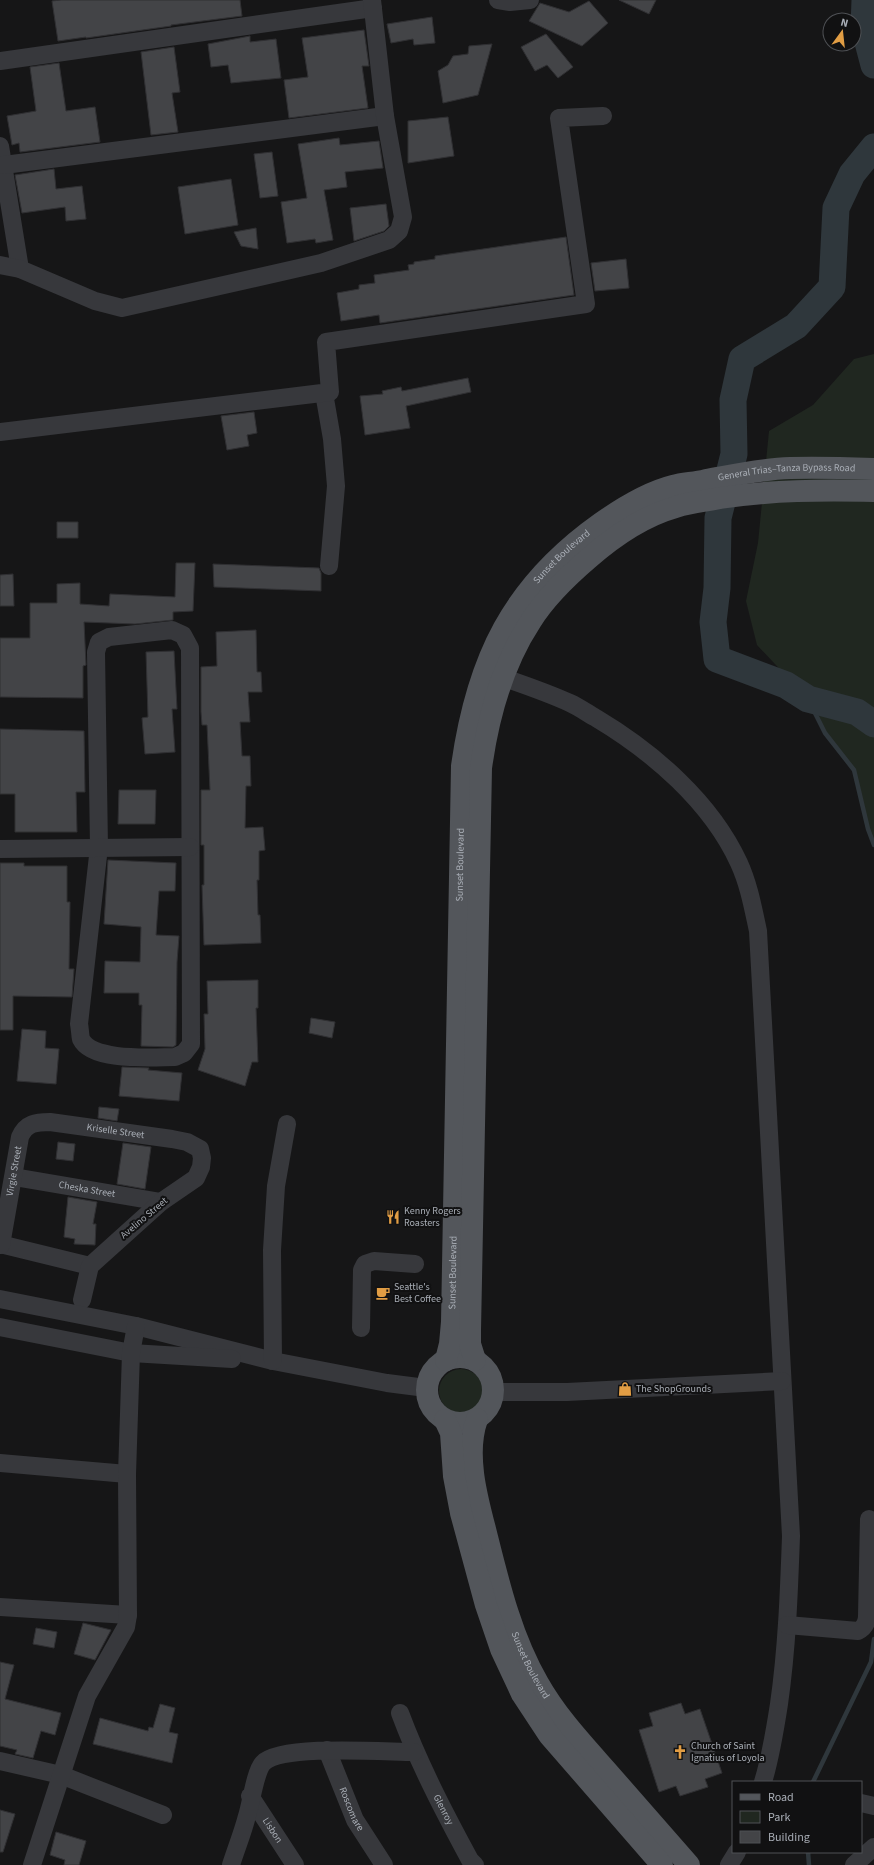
<svg xmlns="http://www.w3.org/2000/svg" width="874" height="1865" font-family="'Source Sans 3',sans-serif">
  <style>
    .green { fill: #202720 }
    .lines { fill: none; stroke-linecap: round; stroke-linejoin: round }
    .stream { stroke: #2f373c; stroke-width: 4.5 }
    .river { stroke: #2f373c; stroke-width: 27 }
    .building { fill: #434447; stroke: #303033 }
    .minor { stroke: #37383c; stroke-width: 18 }
    .major { stroke: #53565b; stroke-width: 22 }
    .labels { text-anchor: middle; dominant-baseline: central; stroke-width: 4; stroke-linejoin: round; paint-order: stroke }
    .street-label { font-size: 10px; fill: #a9aeb6; stroke: #111112 }
    .poi-label { font-size: 10px; fill: #a9aeb6; stroke: #111112; text-anchor: start }
  </style>
  <rect width="100%" height="100%" fill="#161617"/>
  <!-- green -->
  <path class="green" d="M 874,354 L 874,845 L 868,829 L 854,770 L 825,733 L 808,699 L 757,645 L 746,601 L 758,543 L 769,431 L 813,405 L 854,359 Z
    M439 1391a22 22 0 1 1 44 0a22 22 0 1 1-44 0Z"/>
  <g class="lines">
    <!-- stream -->
    <path class="stream" d="M 808,699 L 825,733 L 854,770 L 868,829 L 874,845
      M 813,1782 L 871,1662 L 874,1639
      M 808,1852 L 809,1865"/>
    <!-- river -->
    <path class="river" d="M 865,0 L 864,27 L 874,65
      M 874,147 L 852,174 L 836,208 L 832,287 L 796,326 L 742,359 L 733,400 L 734,454 L 718,518 L 717,588 L 713,622 L 717,659 L 786,685 L 808,699 L 857,712 L 874,724"/>
  </g>
  <!-- building -->
  <path class="building" d="M 61,0 L 240,0 L 242,16 L 171,25 L 171,26 L 86,38 L 86,37 L 58,41 L 52,1 Z
    M 619,0 L 656,0 L 649,14 Z
    M 589,1 L 608,23 L 582,46 L 529,21 L 540,3 L 569,12 Z
    M 432,17 L 435,43 L 414,45 L 413,39 L 391,43 L 387,24 Z
    M 364,30 L 369,66 L 362,66 L 368,108 L 289,118 L 284,80 L 308,77 L 302,38 Z
    M 546,34 L 573,67 L 558,78 L 547,65 L 535,71 L 521,47 Z
    M 250,36 L 250,42 L 276,39 L 281,78 L 231,83 L 228,65 L 211,67 L 208,44 Z
    M 492,44 L 478,95 L 443,103 L 438,71 L 448,65 L 453,56 L 468,54 L 469,46 Z
    M 174,47 L 180,92 L 172,93 L 178,132 L 151,135 L 141,52 Z
    M 59,63 L 66,111 L 95,107 L 100,142 L 20,152 L 19,143 L 12,145 L 7,116 L 36,111 L 30,67 Z
    M 448,117 L 454,156 L 408,163 L 408,121 Z
    M 339,138 L 340,145 L 379,141 L 383,168 L 345,172 L 347,187 L 324,190 L 333,240 L 316,243 L 315,239 L 287,243 L 281,202 L 307,198 L 298,144 Z
    M 272,152 L 278,196 L 260,198 L 254,154 Z
    M 54,169 L 56,189 L 82,186 L 86,219 L 66,221 L 65,207 L 22,213 L 15,175 Z
    M 231,179 L 238,225 L 185,234 L 178,187 Z
    M 386,204 L 389,226 L 384,231 L 354,241 L 350,208 Z
    M 256,228 L 258,249 L 241,246 L 234,232 Z
    M 566,237 L 574,295 L 380,323 L 379,315 L 341,321 L 337,293 L 359,289 L 359,285 L 375,283 L 374,275 L 409,270 L 408,265 L 414,264 L 414,262 L 435,259 L 435,256 Z
    M 626,259 L 629,288 L 595,291 L 591,263 Z
    M 468,378 L 471,392 L 406,406 L 410,428 L 365,435 L 360,396 L 383,394 L 382,391 L 401,387 L 402,391 Z
    M 254,412 L 257,433 L 247,435 L 249,446 L 227,450 L 221,416 Z
    M 57,522 L 78,522 L 78,538 L 57,538 Z
    M 176,563 L 195,563 L 193,611 L 173,612 L 173,620 L 135,624 L 84,622 L 86,665 L 83,666 L 83,698 L 0,697 L 0,638 L 30,638 L 30,603 L 57,603 L 57,584 L 80,583 L 80,604 L 109,606 L 110,594 L 175,597 Z
    M 213,564 L 319,568 L 321,573 L 321,591 L 214,587 Z
    M 13,574 L 14,606 L 0,606 L 0,575 Z
    M 256,630 L 257,672 L 261,672 L 262,692 L 248,692 L 250,722 L 240,722 L 242,756 L 250,756 L 251,786 L 246,786 L 245,828 L 263,827 L 265,850 L 259,851 L 259,880 L 257,880 L 258,915 L 260,915 L 261,943 L 204,945 L 202,885 L 204,885 L 204,845 L 201,845 L 201,790 L 210,790 L 207,725 L 202,725 L 201,712 L 201,667 L 217,666 L 216,632 Z
    M 174,651 L 177,709 L 172,709 L 175,752 L 145,754 L 142,718 L 148,717 L 146,652 Z
    M 0,729 L 84,731 L 85,792 L 76,792 L 77,832 L 15,832 L 15,794 L 0,794 Z
    M 119,790 L 156,790 L 155,824 L 118,824 Z
    M 108,860 L 176,863 L 175,891 L 159,891 L 156,935 L 179,936 L 177,962 L 176,1045 L 173,1047 L 141,1046 L 142,1005 L 139,1005 L 139,993 L 104,993 L 105,961 L 140,962 L 141,927 L 104,924 Z
    M 0,863 L 24,863 L 24,866 L 67,866 L 67,902 L 70,902 L 69,969 L 74,969 L 72,997 L 13,996 L 13,1030 L 0,1030 Z
    M 258,980 L 258,1008 L 256,1008 L 258,1062 L 252,1062 L 245,1086 L 198,1070 L 205,1049 L 204,1014 L 208,1014 L 207,981 Z
    M 311,1018 L 335,1022 L 332,1038 L 309,1033 Z
    M 22,1029 L 46,1031 L 45,1048 L 59,1049 L 56,1084 L 17,1081 Z
    M 122,1067 L 149,1068 L 148,1070 L 182,1073 L 179,1101 L 119,1096 Z
    M 99,1107 L 119,1109 L 117,1121 L 98,1118 Z
    M 58,1142 L 75,1144 L 73,1161 L 56,1159 Z
    M 123,1143 L 151,1147 L 145,1189 L 117,1184 Z
    M 68,1197 L 97,1202 L 93,1224 L 96,1224 L 95,1245 L 74,1244 L 75,1239 L 64,1237 Z
    M 83,1623 L 111,1630 L 95,1660 L 74,1654 Z
    M 36,1628 L 57,1632 L 54,1648 L 33,1644 Z
    M 0,1662 L 14,1665 L 5,1699 L 61,1713 L 55,1735 L 41,1731 L 33,1758 L 15,1754 L 17,1750 L 0,1746 Z
    M 681,1703 L 685,1714 L 700,1709 L 722,1773 L 705,1779 L 708,1787 L 680,1796 L 676,1786 L 659,1792 L 639,1730 L 653,1726 L 649,1713 Z
    M 160,1704 L 175,1708 L 169,1732 L 178,1734 L 172,1763 L 93,1744 L 100,1718 L 148,1731 L 149,1727 L 153,1728 Z
    M 0,1810 L 15,1814 L 3,1852 L 0,1852 Z
    M 56,1832 L 86,1841 L 79,1865 L 64,1865 L 65,1860 L 50,1855 Z"/>
  <g class="lines">
    <!-- minor -->
    <g class="minor">
      <path d="M 498,0 L 510,2 L 530,0"/>
      <path d="M 0,61 L 373,8"/>
      <path d="M 0,146 L 20,269"/>
      <path d="M 4,165 L 385,116"/>
      <path d="M 0,265 L 20,269 L 95,301 L 122,308 L 321,263 L 389,240 L 399,231 L 403,217 L 385,116 L 372,0"/>
      <path d="M 324,393 L 332,439 L 336,486 L 329,566"/>
      <path d="M 0,432 L 330,392 L 326,342 L 586,304 L 559,118 L 603,116"/>
      <path d="M 172,630 L 183,635 L 190,648 L 191,1044 L 184,1053 L 175,1057 C 153,1057 92,1062 81,1039 C 80,1035 80,1028 79,1024 L 99,847 L 96,652 L 99,642 L 109,637 Z"/>
      <path d="M 490,673 C 516,682 544,691 570,703 C 579,707 587,713 596,718 C 653,752 711,802 739,863 C 749,885 753,908 758,931 L 791,1536 C 789,1592 787,1648 779,1704 C 775,1730 771,1756 763,1782"/>
      <path d="M 0,849 L 190,847"/>
      <path id="s1" d="M 14,1177 L 161,1202"/>
      <path d="M 0,1244 L 90,1266"/>
      <path id="s2" d="M 1,1245 L 20,1137 C 26,1123 36,1122 50,1122 L 172,1139 L 187,1142 L 200,1149 L 202,1158 L 201,1167 L 196,1178 L 161,1202 L 90,1266 L 82,1300"/>
      <path d="M 0,1299 L 136,1326 L 273,1361 L 387,1383 L 426,1388"/>
      <path d="M 0,1327 L 131,1353 L 232,1359"/>
      <path d="M 361,1328 L 362,1270 L 365,1264 L 374,1261 L 415,1264"/>
      <path d="M 273,1361 L 272,1250 L 276,1186 L 287,1124"/>
      <path d="M 493,1392 L 567,1392 L 782,1381"/>
      <path d="M 0,1463 L 127,1474"/>
      <path d="M 0,1607 L 128,1615"/>
      <path d="M 787,1625 L 858,1631 C 864,1628 867,1623 867,1616 L 869,1519"/>
      <path id="s3" d="M 400,1713 C 419,1764 444,1812 470,1860 L 475,1865"/>
      <path id="s4" d="M 327,1750 L 355,1820 L 384,1865"/>
      <path d="M 0,1761 L 61,1775 L 163,1815"/>
      <path id="s5" d="M 250,1796 L 295,1865"/>
      <path d="M 861,1803 L 874,1806"/>
      <path d="M 32,1865 L 87,1696 L 126,1627 L 128,1615 L 127,1474 L 131,1353 L 136,1326"/>
      <path d="M 231,1865 C 236,1849 243,1832 247,1816 C 251,1804 255,1772 263,1763 C 282,1744 386,1752 414,1752"/>
      <path d="M 729,1865 L 737,1852"/>
      <path d="M 854,1865 L 874,1847"/>
    </g>
    <!-- major -->
    <g class="major">
      <circle cx="460" cy="1390" r="33"/>
      <path id="s6" d="M 446,1360 L 450,1344 L 452,1322 L 462,766 C 477,660 512,586 601,523 C 621,509 649,492 673,486 C 684,483 695,483 706,480 C 734,475 761,469 790,468 C 818,467 846,468 874,469"/>
      <path d="M 475,1360 L 470,1344 L 470,1330 L 481,768 C 488,717 502,665 531,621 C 546,597 567,577 588,559 C 613,537 644,516 676,507 C 690,502 706,501 720,498 C 772,490 822,490 874,491"/>
      <path id="s7" d="M 477,1419 C 465,1453 476,1495 485,1529 C 498,1581 511,1637 538,1683 C 556,1715 581,1742 605,1769 C 633,1801 661,1833 689,1865"/>
      <path d="M 445,1420 L 451,1433 L 454,1476 L 461,1513 L 486,1605 L 501,1649 L 522,1694 L 549,1735 L 662,1865"/>
    </g>
  </g>
  <!-- icons -->
  <defs>
    <symbol id="restaurant-bare" viewBox="-9 -9 18 18"><path d="M-5-6h1v4h1v-4h1v4h1v-4h1v5L-1.5 .5V6h-2V.5L-5-1ZM5-6V6H3V1.5H1.5Q1.5-4 5-6Z" fill="#e19d44" stroke="#111112" stroke-width="2.5" paint-order="stroke"/></symbol>
    <symbol id="cafe-bare" viewBox="-9 -9 18 18"><path d="M-5.5-4.5H6V0H3Q3 3.5 0 3.5H-2.5Q-5.5 3.5-5.5 0ZM3-3.2v2h1.7v-2ZM-6 4.5H4V6H-6Z" fill="#e19d44" stroke="#111112" stroke-width="2.5" paint-order="stroke"/></symbol>
    <symbol id="shop-bare" viewBox="-9 -9 18 18"><path d="M-5-2.5h2.3a2.7 3.5 0 0 1 5.4 0H5L5.5 6h-11ZM-1.5-2.5h3a1.5 2.3 0 0 0-3 0Z" fill="#e19d44" stroke="#111112" stroke-width="2.5" paint-order="stroke"/></symbol>
    <symbol id="church-bare" viewBox="-9 -9 18 18"><path d="M-1.2-6h2.4v3.5h3.3v2.4h-3.3V6h-2.4V-.1h-3.3v-2.4h3.3Z" fill="#e19d44" stroke="#111112" stroke-width="2.5" paint-order="stroke"/></symbol>
  </defs>
  <g fill-rule="evenodd">
    <use href="#restaurant-bare" x="383" y="1207" width="20" height="20"/>
    <use href="#cafe-bare" x="373" y="1283" width="20" height="20"/>
    <use href="#shop-bare" x="615" y="1379" width="20" height="20"/>
    <use href="#church-bare" x="670" y="1742" width="20" height="20"/>
  </g>
  <g class="labels">
    <!-- street labels -->
    <g class="street-label">
      <text stroke="none"><textPath href="#s6" startOffset="1080">General Trias–Tanza Bypass Road</textPath></text>
      <text stroke="none"><textPath href="#s6" startOffset="832">Sunset Boulevard</textPath></text>
      <text stroke="none"><textPath href="#s6" startOffset="496">Sunset Boulevard</textPath></text>
      <text stroke="none"><textPath href="#s2" startOffset="212">Kriselle Street</textPath></text>
      <text stroke="none"><textPath href="#s2" startOffset="75">Virgie Street</textPath></text>
      <text stroke="none"><textPath href="#s1" startOffset="74">Cheska Street</textPath></text>
      <text transform="translate(144 1218) rotate(-40)">Avelino Street</text>
      <text stroke="none"><textPath href="#s6" startOffset="88">Sunset Boulevard</textPath></text>
      <text stroke="none"><textPath href="#s7" startOffset="256">Sunset Boulevard</textPath></text>
      <text stroke="none"><textPath href="#s4" startOffset="64">Roscomare</textPath></text>
      <text stroke="none"><textPath href="#s3" startOffset="106">Glenroy</textPath></text>
      <text stroke="none"><textPath href="#s5" startOffset="41">Lisbon</textPath></text>
    </g>
    <!-- poi labels -->
    <g class="poi-label">
      <text x="404" y="1211">Kenny Rogers<tspan x="404" dy="12">Roasters</tspan></text>
      <text x="394" y="1287">Seattle's<tspan x="394" dy="12">Best Coffee</tspan></text>
      <text x="636" y="1389">The ShopGrounds</text>
      <text x="691" y="1746">Church of Saint<tspan x="691" dy="12">Ignatius of Loyola</tspan></text>
    </g>
  </g>
  <!-- legend -->
  <rect x="732" y="1781" width="130" height="72" fill="#111112" stroke="#4e5054"/>
  <rect x="740" y="1794" width="20" height="6" fill="#53565b" stroke="#4e5054"/>
  <text x="768" y="1801" font-size="12" fill="#a9aeb6">Road</text>
  <rect x="740" y="1811" width="20" height="12" fill="#202720" stroke="#4e5054"/>
  <text x="768" y="1821" font-size="12" fill="#a9aeb6">Park</text>
  <rect x="740" y="1831" width="20" height="12" fill="#434447" stroke="#4e5054"/>
  <text x="768" y="1841" font-size="12" fill="#a9aeb6">Building</text>
  <!-- north arrow -->
  <g transform="translate(842 32) rotate(15)"><circle r="19" fill="#111112" stroke="#4e5054"/>
  <path d="M0-3L7 15L0 10L-7 15Z" fill="#e19d44"/>
  <text y="-6" font-size="11" font-weight="bold" text-anchor="middle" fill="#a9aeb6">N</text>
  </g>
</svg>
